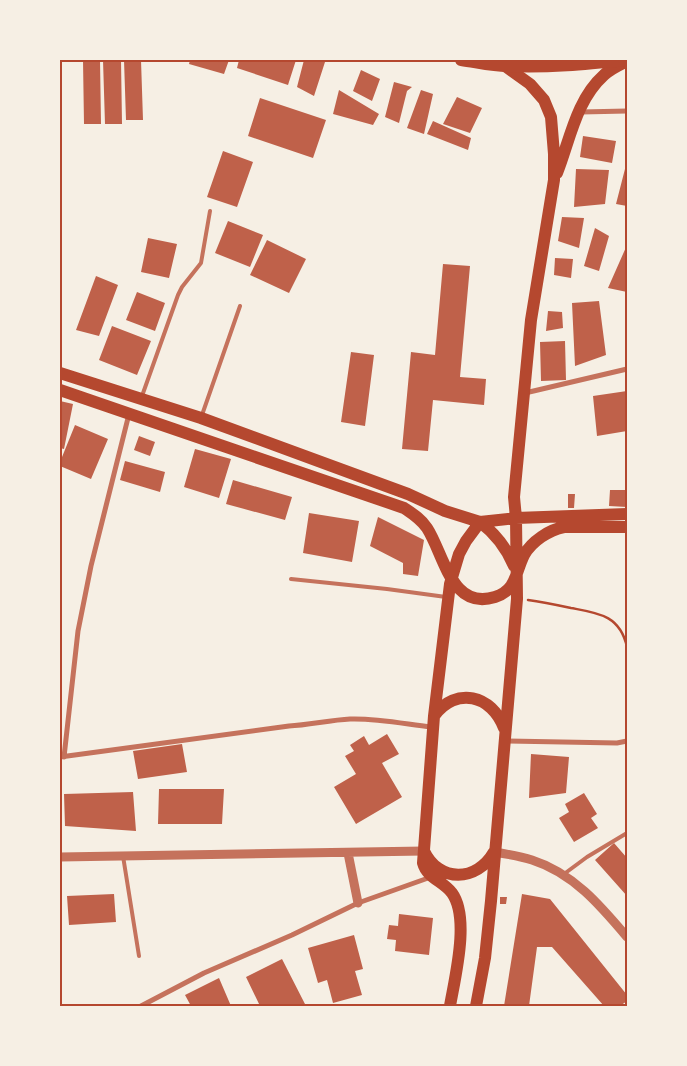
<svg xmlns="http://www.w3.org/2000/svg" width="687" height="1066" font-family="'Exo 2',sans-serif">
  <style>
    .building { fill: #bf614a }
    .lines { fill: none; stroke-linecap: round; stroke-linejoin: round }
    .path { stroke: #b5482f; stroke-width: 2.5 }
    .service { stroke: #c5725c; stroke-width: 4 }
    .minor { stroke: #c5725c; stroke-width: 5 }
    .tertiary { stroke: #c5725c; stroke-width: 9 }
    .primary { stroke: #b5482f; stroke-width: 12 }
    .trunk { stroke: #b5482f; stroke-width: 12 }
    .neatline { fill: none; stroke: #b5482f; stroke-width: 2 }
  </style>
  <rect width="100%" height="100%" fill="#f6efe4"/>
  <!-- building -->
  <path class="building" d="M 83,60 L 100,60 L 101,124 L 84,124 Z
    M 103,60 L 121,60 L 122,124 L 105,124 Z
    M 124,60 L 141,60 L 143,120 L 126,120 Z
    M 190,60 L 229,60 L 224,74 L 189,64 Z
    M 239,60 L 296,60 L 288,85 L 237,68 Z
    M 304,60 L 325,62 L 314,96 L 297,87 Z
    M 361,70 L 380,79 L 372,101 L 353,91 Z
    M 394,82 L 412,87 L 407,91 L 399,123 L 385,117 Z
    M 339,90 L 379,114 L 373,125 L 333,114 Z
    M 421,90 L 433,94 L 424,134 L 407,128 Z
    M 457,97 L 482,108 L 470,133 L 443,124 Z
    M 260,98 L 326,120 L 313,158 L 248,136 Z
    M 433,121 L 471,138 L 468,150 L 427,134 Z
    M 583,136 L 616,141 L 612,163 L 580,157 Z
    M 223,151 L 253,162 L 237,207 L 207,197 Z
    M 626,165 L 627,165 L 627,206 L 616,204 Z
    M 576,169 L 609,170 L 605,204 L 574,207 Z
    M 562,217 L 584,218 L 579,248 L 558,241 Z
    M 228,221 L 263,235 L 250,267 L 215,253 Z
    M 595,228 L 609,236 L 599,271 L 584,266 Z
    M 148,238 L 177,244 L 169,278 L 141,272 Z
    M 267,240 L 306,259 L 289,293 L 250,275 Z
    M 627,245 L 627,292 L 608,288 Z
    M 555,258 L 573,259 L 571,278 L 554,275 Z
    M 443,264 L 470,266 L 460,377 L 486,379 L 484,405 L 433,400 L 428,451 L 402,449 L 411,352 L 435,355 Z
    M 96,276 L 118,285 L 99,336 L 76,330 Z
    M 137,292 L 165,303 L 155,331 L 126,320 Z
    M 599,301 L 606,355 L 575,366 L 572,303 Z
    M 548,311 L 562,312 L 563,328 L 546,331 Z
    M 112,326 L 151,341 L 137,375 L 99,360 Z
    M 565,341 L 566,380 L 541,381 L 540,342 Z
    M 351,352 L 374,355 L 365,426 L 341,422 Z
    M 627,391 L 627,431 L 597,436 L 593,396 Z
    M 60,401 L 73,404 L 64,449 L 60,448 Z
    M 75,425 L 108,439 L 91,479 L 60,466 L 60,462 Z
    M 139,436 L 155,442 L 150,456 L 134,450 Z
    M 195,449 L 231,459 L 219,498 L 184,487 Z
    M 125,461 L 165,472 L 160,492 L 120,480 Z
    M 233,480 L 292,497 L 285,520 L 226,504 Z
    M 610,490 L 627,490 L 627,507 L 609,506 Z
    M 568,494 L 575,494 L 574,508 L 568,508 Z
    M 309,513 L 359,521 L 352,562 L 303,553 Z
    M 378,517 L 424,540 L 418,576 L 403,574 L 403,563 L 370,546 Z
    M 387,734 L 399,754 L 382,763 L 402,797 L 356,824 L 334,787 L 356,774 L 345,756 L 354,751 L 350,745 L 364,736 L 369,745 Z
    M 182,744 L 187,772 L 138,779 L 133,751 Z
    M 531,754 L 569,757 L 566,793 L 529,798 Z
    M 159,789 L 224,789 L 222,824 L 158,824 Z
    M 133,792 L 136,831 L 65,826 L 64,794 Z
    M 584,793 L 597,814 L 591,818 L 598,828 L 574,842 L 559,818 L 569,812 L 565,804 Z
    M 614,843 L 627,858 L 627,896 L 595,860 Z
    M 114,894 L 116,922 L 69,925 L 67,896 Z
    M 522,894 L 550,899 L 627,995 L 627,1001 L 620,1006 L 604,1006 L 552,947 L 537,947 L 529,1006 L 504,1006 Z
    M 500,897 L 507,897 L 506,904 L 500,904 Z
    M 399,914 L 433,918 L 429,955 L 395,951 L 396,940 L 387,939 L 389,925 L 398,926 Z
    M 354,935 L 363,969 L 355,971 L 362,995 L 333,1003 L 327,980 L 318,983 L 308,948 Z
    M 282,959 L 306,1006 L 260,1006 L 246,977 Z
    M 219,978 L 231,1006 L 191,1006 L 185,995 Z"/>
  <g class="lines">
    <!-- path -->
    <path class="path" d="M 528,600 C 543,602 557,605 571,608 C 598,613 620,615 627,647"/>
    <!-- service -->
    <path class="service" d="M 142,396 L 178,295 L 182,287 L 201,263 L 210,211
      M 202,415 L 240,306
      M 291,579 L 387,589 L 446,597
      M 123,856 L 139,956
      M 564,874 L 587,857 L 627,833"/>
    <!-- minor -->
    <path class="minor" d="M 581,112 L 627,111
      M 525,393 L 627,369
      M 505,741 L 617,743 L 627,741
      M 60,757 L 289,726 C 309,725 330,720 350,719 C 377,718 405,724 431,727
      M 64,757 L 78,631 L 91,566 L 129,414
      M 141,1006 L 204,973 L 292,935 L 358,903 L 431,877"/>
    <!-- tertiary -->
    <path class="tertiary" d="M 494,852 C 507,854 520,856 532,860 C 573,873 600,905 627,937
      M 348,853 L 358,903
      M 60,857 L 424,851"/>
    <!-- primary -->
    <path class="primary" d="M 557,173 C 570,140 576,100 604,75 C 610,69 619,65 627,61
      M 60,373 L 201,418 L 408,494 L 445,511 L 480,522 L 516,518 L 627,514
      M 60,390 L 404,508 C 413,514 421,519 427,528 C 444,554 451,611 495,597 C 517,590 515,573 524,555 C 532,541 549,530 564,527 L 627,527
      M 434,716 C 456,686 492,695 504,728
      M 424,851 C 439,883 477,882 494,852
      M 450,1006 C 455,977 470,918 452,893 C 443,881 427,878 423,863 L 434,716 L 450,584 L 459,554 L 466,541 L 480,522 C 496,534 506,547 514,566
      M 476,1006 L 485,958 L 491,901 L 517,599 L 516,518 L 514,497 L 531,320 L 554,180 L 554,154 L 551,117 L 544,100 L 530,84 L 505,66"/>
    <!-- trunk -->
    <path class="trunk" d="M 461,60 C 476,62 492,66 507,66 C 547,68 587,64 627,60"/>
  </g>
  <!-- border -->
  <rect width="687" height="1066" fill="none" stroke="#f6efe4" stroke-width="122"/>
  <rect x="61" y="61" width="565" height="944" class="neatline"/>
</svg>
